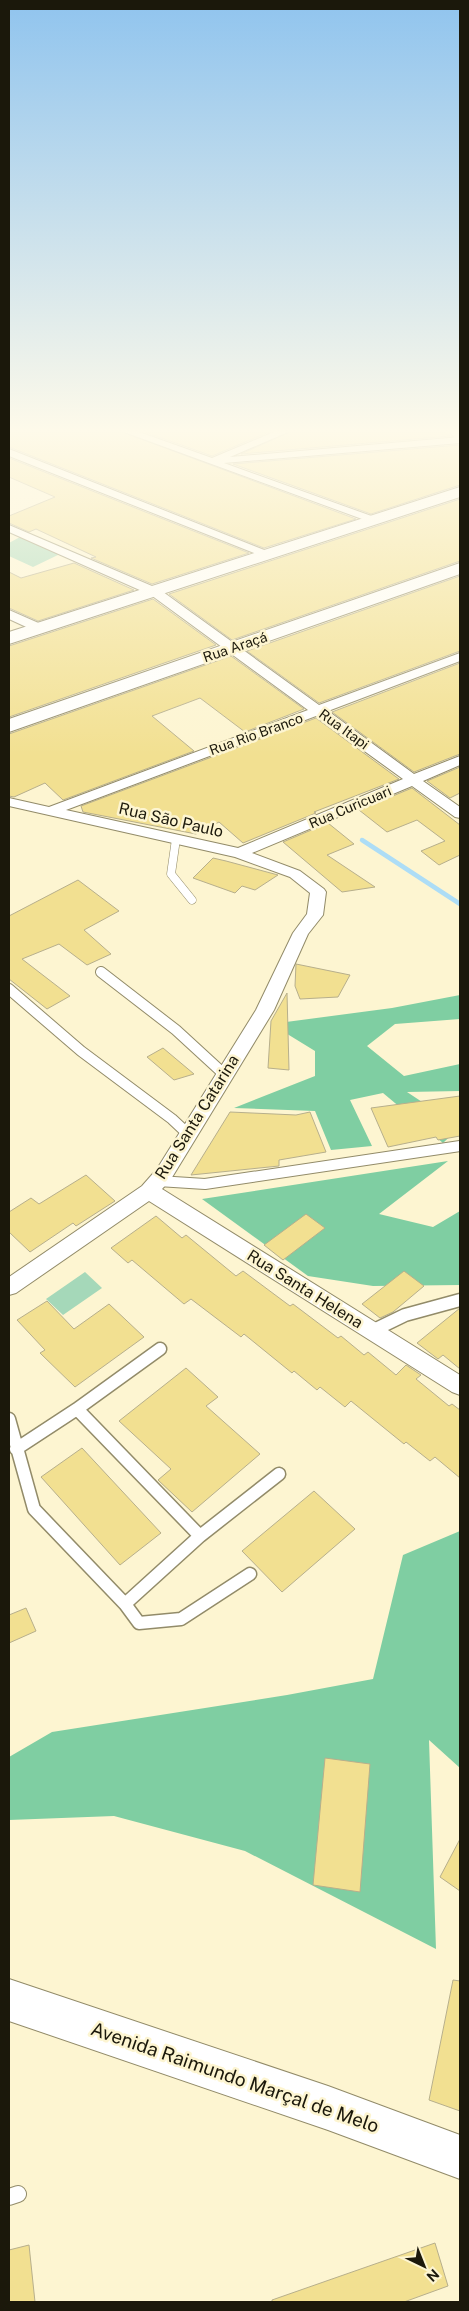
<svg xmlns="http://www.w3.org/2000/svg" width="469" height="2311" font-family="'Public Sans',sans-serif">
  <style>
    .green { fill: #a5d8b9 }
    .forest { fill: #7fcea2 }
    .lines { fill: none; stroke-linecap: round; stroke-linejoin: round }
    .stream { stroke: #adddf6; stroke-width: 4.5 }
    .building { fill: #f2e091; stroke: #b7af8c }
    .lane-far3-casing { stroke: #928b69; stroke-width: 9 }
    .lane-far2-casing { stroke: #928b69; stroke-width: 12 }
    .lane-far1-casing { stroke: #928b69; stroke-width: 15 }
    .lane-casing { stroke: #928b69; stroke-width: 18 }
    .street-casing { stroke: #928b69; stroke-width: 2 }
    .secondary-casing { stroke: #928b69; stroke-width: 2 }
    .lane-far3 { stroke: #fff; stroke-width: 8 }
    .lane-far2 { stroke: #fff; stroke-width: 10 }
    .lane-far1 { stroke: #fff; stroke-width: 12 }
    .lane { stroke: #fff; stroke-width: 16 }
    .street { fill: #fff; fill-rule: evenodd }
    .secondary { fill: #fff; fill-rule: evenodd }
    .labels { text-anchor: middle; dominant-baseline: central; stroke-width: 5; stroke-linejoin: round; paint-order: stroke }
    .far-street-label { font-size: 14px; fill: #1b180b; stroke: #fdf5d1 }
    .street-label { font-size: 16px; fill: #1b180b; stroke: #fdf5d1 }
    .near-street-label { font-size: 19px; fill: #1b180b; stroke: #fdf5d1 }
  </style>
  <rect width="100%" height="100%" fill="#fdf5d1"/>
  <!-- green -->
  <path class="green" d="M 20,537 L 60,554 L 33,567 L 9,556 L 9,543 Z
    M 85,1272 L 102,1288 L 63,1315 L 46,1299 Z"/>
  <!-- forest -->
  <path class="forest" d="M 460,995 L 460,1019 L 395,1024 L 367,1046 L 404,1076 L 460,1064 L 460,1091 L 407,1092 L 460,1127 L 443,1143 L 383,1093 L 350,1100 L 372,1146 L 331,1150 L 315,1111 L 234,1108 L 315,1076 L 315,1051 L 271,1024 L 392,1008 Z
    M 448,1161 L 379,1214 L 433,1227 L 460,1211 L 460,1285 L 373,1286 L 308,1276 L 202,1199 Z
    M 460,1531 L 460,1768 L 429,1740 L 436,1949 L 245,1851 L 114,1816 L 9,1820 L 9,1757 L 52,1732 L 287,1695 L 373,1679 L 403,1555 Z"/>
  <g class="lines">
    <!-- stream -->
    <path class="stream" d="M 362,840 L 460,904"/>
  </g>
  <!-- building -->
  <path class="building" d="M 9,432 L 122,432 L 356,519 L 264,548 L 9,447 Z
    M 145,432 L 269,432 L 212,456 Z
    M 290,432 L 445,432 L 450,436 L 241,454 Z
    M 459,445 L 460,485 L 371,514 L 233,464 Z
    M 9,458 L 249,553 L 152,584 L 91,558 L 96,557 L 36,529 L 29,532 L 9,523 L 9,516 L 55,497 L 9,477 Z
    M 460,499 L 460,561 L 232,640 L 169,594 Z
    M 74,563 L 134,590 L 38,621 L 9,608 L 9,572 L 21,578 Z
    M 460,576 L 460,651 L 319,703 L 247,651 Z
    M 153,599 L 216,645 L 9,717 L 9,646 Z
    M 231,656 L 304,709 L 245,732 L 200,698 L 152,716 L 194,751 L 63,800 L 45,783 L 14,797 L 9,796 L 9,734 Z
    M 460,663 L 460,754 L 414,772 L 332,712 Z
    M 316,718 L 399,779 L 314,812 L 316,813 L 243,843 L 219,822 L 196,834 L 83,812 L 81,806 Z
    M 460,767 L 460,793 L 450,798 L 427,781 Z
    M 412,788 L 460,825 L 460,855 L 439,865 L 421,851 L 445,841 L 417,820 L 387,832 L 359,810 Z
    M 328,823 L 354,844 L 327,855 L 375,887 L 342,892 L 283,842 Z
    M 213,858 L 226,861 L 278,875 L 255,890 L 242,886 L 235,893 L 193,878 Z
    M 78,880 L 119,911 L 84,930 L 111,954 L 87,965 L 59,944 L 22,959 L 70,996 L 47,1009 L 9,979 L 9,916 Z
    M 296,964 L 350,975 L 338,997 L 300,999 L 295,986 Z
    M 287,993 L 289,1070 L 268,1068 L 271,1021 Z
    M 163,1048 L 194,1074 L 174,1080 L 147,1057 Z
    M 460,1096 L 460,1136 L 438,1140 L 436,1137 L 388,1147 L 371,1108 Z
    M 230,1112 L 296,1115 L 310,1112 L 326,1152 L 279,1160 L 279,1166 L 191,1175 Z
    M 86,1175 L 115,1201 L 76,1226 L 73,1223 L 30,1252 L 9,1232 L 9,1212 L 31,1198 L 39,1204 Z
    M 306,1214 L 325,1228 L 283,1260 L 264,1245 Z
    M 156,1216 L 182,1238 L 186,1235 L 236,1276 L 243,1271 L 290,1306 L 293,1304 L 338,1338 L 341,1336 L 364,1355 L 368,1352 L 396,1375 L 406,1365 L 421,1375 L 416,1379 L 449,1406 L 452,1404 L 460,1410 L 460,1478 L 435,1457 L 430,1461 L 406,1442 L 404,1444 L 351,1401 L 345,1407 L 320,1387 L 317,1390 L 294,1371 L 292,1373 L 244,1334 L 241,1337 L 191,1299 L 184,1304 L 132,1260 L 128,1263 L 111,1248 Z
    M 404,1271 L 424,1286 L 393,1312 L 380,1318 L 362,1304 Z
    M 47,1301 L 74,1329 L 109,1304 L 144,1337 L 75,1387 L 40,1353 L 45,1350 L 17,1320 Z
    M 460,1308 L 460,1369 L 443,1355 L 438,1359 L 417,1343 Z
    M 186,1368 L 218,1397 L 206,1406 L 260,1454 L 192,1512 L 158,1480 L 171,1469 L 119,1421 Z
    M 82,1448 L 161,1533 L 120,1565 L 41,1477 Z
    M 314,1491 L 355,1529 L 282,1592 L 242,1551 Z
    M 26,1608 L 36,1631 L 9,1643 L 9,1615 Z
    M 325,1758 L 370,1764 L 360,1892 L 313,1885 Z
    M 460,1839 L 460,1891 L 440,1877 Z
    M 453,1980 L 460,1981 L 460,2111 L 429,2100 Z
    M 435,2243 L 448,2286 L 404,2302 L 272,2302 L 272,2300 Z
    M 29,2245 L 35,2302 L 9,2302 L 9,2250 Z"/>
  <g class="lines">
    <defs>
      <path id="lane-far3" d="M 176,839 L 171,874 L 192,900"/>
      <path id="lane-far2" d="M 101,972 L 176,1030 L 225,1075
        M 9,989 L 81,1051 L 172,1119 L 188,1134
        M 158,1181 L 205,1184 L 460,1146"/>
      <path id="lane-far1" d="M 372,1331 L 405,1315 L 460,1300
        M 77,1409 L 160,1349
        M 9,1419 L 34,1509 L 125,1604 L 200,1536 L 279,1474
        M 16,1449 L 77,1409 L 200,1536
        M 125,1604 L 139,1623 L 181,1619 L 250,1574"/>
      <path id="lane" d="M 9,2197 L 18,2194"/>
      <path id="street" d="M 124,432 L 139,432 L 212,458 L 274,432 L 288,432 L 230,457 L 460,437 L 460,443 L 224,463 L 377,518 L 377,522 L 373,523 Z
        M 9,449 L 272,553 L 274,555 L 272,557 L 264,557 L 9,456 Z
        M 9,525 L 159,589 L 319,705 L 460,653 L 460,661 L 328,711 L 414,774 L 460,756 L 460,765 L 423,781 L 460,807 L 460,818 L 455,817 L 412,786 L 252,853 L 300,871 L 324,889 L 326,892 L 323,915 L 308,934 L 274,1010 L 171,1179 L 162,1189 L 460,1375 L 460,1395 L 452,1392 L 149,1201 L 16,1293 L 9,1295 L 9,1277 L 142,1186 L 157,1169 L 256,1010 L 293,933 L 307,914 L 310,893 L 290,877 L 235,857 L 9,806 L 9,798 L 49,807 L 308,710 L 151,595 L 9,532 ZM 316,716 L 403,779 L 238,848 L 66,810 Z
        M 9,610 L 43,625 L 45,628 L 43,631 L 35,631 L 9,619 Z"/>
      <path id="secondary" d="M 450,432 L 460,432 L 460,439 L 455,438 Z
        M 460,487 L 460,497 L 9,644 L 9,632 Z
        M 460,563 L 460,574 L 9,732 L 9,719 Z
        M 9,1979 L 328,2086 L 460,2135 L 460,2179 L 328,2130 L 9,2021 Z"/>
    </defs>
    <!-- lane-far3 casing -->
    <use href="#lane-far3" class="lane-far3-casing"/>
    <!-- lane-far2 casing -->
    <use href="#lane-far2" class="lane-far2-casing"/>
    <!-- lane-far1 casing -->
    <use href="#lane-far1" class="lane-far1-casing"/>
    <!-- lane casing -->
    <use href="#lane" class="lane-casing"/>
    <!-- street casing -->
    <use href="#street" class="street-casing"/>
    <!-- secondary casing -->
    <use href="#secondary" class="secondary-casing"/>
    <!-- lane-far3 -->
    <use href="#lane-far3" class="lane-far3"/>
    <!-- lane-far2 -->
    <use href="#lane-far2" class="lane-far2"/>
    <!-- lane-far1 -->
    <use href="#lane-far1" class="lane-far1"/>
    <!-- lane -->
    <use href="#lane" class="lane"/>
    <!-- street -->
    <use href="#street" class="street"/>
    <!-- secondary -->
    <use href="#secondary" class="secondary"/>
  </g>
  <!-- sky -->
  <linearGradient id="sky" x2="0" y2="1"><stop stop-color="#90c4ee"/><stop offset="0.57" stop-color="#fefaea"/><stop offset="1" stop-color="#fefaea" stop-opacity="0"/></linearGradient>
  <rect width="469" height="756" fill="url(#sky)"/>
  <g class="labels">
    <!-- far-street labels -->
    <g class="far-street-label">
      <text transform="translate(235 647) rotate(-19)">Rua Araçá</text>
      <text transform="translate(344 729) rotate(36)">Rua Itapi</text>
      <text transform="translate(256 734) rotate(-20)">Rua Rio Branco</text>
      <text transform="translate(350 807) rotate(-23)">Rua Curicuari</text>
    </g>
    <!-- street labels -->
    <g class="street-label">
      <text transform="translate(171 820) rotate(13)">Rua São Paulo</text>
      <text transform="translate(197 1117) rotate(-58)">Rua Santa Catarina</text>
      <text transform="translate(305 1289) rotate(32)">Rua Santa Helena</text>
    </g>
    <!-- near-street labels -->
    <g class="near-street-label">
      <text transform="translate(235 2077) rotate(19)">Avenida Raimundo Marçal de Melo</text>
    </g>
  </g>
  <!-- border -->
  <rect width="469" height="2311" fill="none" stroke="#1b180b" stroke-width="20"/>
  <!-- north arrow -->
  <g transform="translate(424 2266) rotate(137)" stroke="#fdf5d1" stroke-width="4" paint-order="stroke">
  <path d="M0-4L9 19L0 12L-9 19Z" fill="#1b180b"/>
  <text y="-8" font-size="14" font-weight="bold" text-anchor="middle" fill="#1b180b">N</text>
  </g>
</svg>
